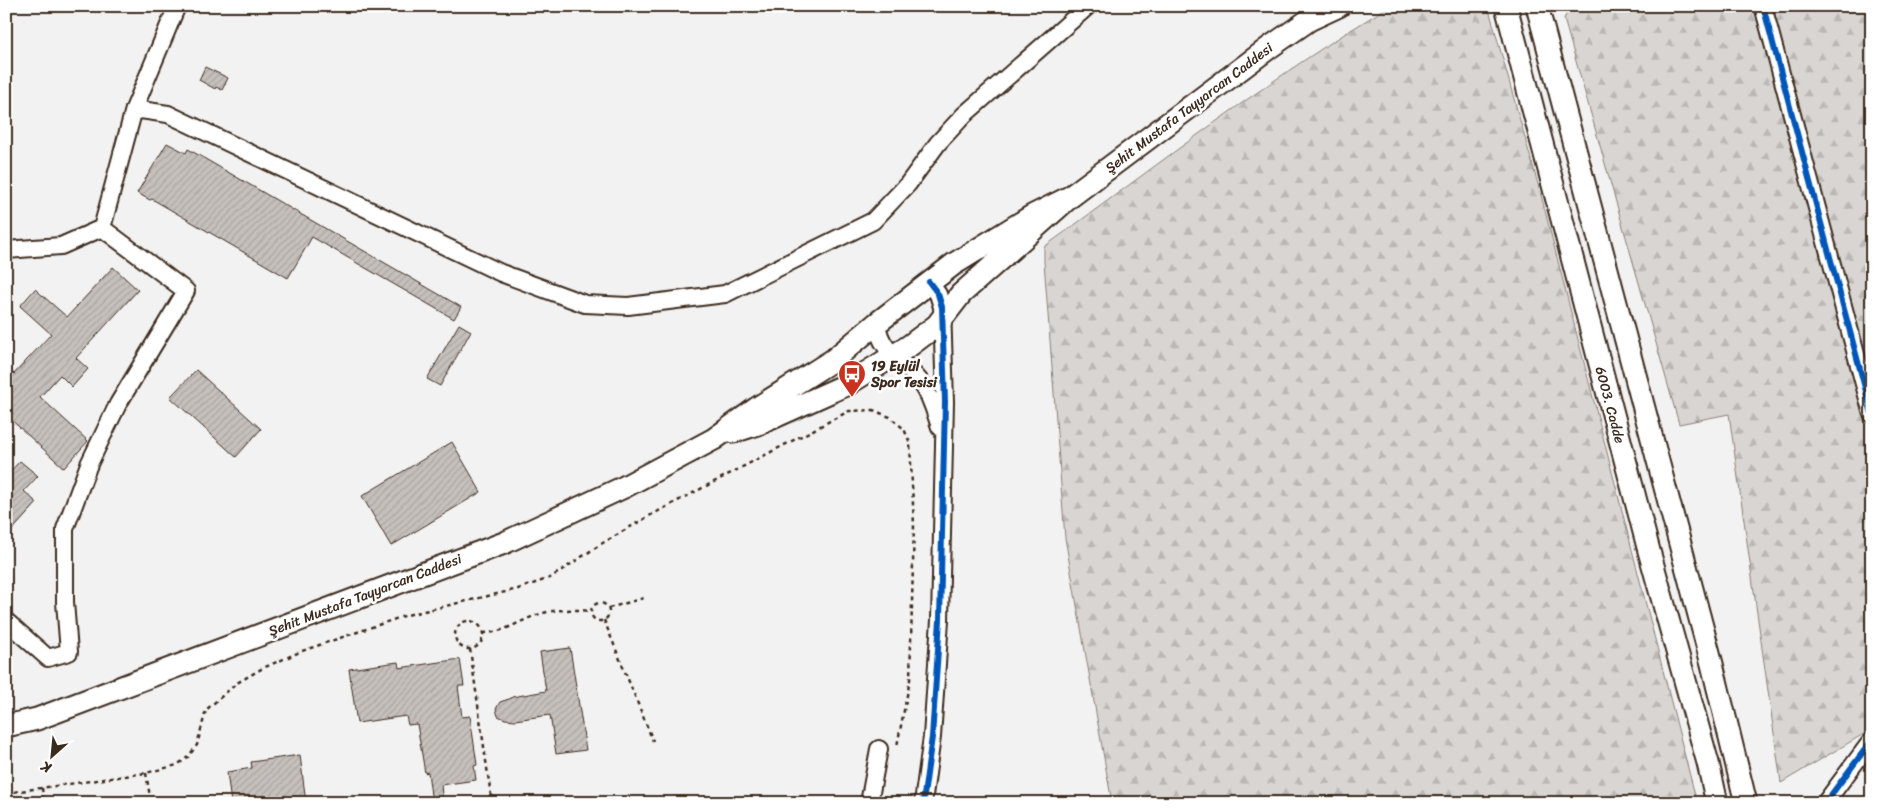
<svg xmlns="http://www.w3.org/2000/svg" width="1878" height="809" font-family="Sriracha,sans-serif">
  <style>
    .forest { fill: url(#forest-firs); stroke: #8a8078 }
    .pitch { fill: #d8d5d2; stroke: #8a8078 }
    .building { fill: url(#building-hatch); stroke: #3b2a1e }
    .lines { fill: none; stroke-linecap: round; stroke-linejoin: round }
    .minor-casing { stroke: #3b2a1e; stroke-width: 20 }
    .major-casing { stroke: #3b2a1e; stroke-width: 25 }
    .path { stroke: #3b2a1e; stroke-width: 2.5; stroke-dasharray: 4 4; stroke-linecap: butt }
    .minor { stroke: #fff; stroke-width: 16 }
    .major { stroke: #fff; stroke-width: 21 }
    .cycleway-casing { stroke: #fff; stroke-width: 9 }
    .cycleway { stroke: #0057b8; stroke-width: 6 }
    .labels { text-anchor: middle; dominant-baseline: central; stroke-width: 5; stroke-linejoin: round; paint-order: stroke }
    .street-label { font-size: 14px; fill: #3b2a1e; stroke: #fff }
    .poi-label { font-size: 14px; font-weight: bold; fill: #3b2a1e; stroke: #fff; text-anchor: start }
  </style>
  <defs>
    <pattern id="forest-firs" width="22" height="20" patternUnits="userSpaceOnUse" patternTransform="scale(1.25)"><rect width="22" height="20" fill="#d8d5d2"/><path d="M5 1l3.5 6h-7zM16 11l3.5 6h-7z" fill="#bab7b4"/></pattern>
    <pattern id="building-hatch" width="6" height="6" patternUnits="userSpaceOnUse" patternTransform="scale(1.25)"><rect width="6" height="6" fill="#c6c0bd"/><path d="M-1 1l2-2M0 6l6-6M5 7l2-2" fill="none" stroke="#aba5a2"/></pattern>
  </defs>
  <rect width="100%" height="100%" fill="#f3f2f2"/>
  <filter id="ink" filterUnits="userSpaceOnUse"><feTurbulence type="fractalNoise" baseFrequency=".02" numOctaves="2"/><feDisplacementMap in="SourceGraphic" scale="10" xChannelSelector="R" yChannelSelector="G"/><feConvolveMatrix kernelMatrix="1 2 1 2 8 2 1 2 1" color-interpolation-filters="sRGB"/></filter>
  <g filter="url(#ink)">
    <!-- forest -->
    <path class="forest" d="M 1390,6 L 1488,6 L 1541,195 L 1697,803 L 1112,803 L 1065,538 L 1044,262 L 1044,247 C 1158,165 1269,78 1390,6 Z
      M 1570,6 L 1872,6 L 1872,729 L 1781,783 L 1729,414 L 1679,424 L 1564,19 Z"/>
    <!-- pitch -->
    <path class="pitch" d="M 131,797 L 132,803 L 82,803 Z"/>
    <!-- building -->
    <path class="building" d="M 205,67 L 228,78 L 222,90 L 216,87 L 215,89 L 199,80 Z
      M 167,143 L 186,153 L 188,149 L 461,307 L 454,319 L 312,237 L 288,278 L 152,199 L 150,200 L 137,193 Z
      M 113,267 L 138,290 L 76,358 L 88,369 L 72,387 L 60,375 L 40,397 L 88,441 L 64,468 L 6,415 L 6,366 L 14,374 L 51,334 L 20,306 L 35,289 L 67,317 Z
      M 459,324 L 471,331 L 440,386 L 427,379 Z
      M 196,370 L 261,429 L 236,457 L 170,397 Z
      M 452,442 L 481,492 L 391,546 L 362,496 Z
      M 20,461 L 38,476 L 24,491 L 37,503 L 6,537 L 6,476 Z
      M 570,648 L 586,750 L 556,754 L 550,715 L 515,720 L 505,719 L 498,716 L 496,709 L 500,702 L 512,698 L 512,697 L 546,691 L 540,652 Z
      M 460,659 L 464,686 L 458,686 L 462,717 L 470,716 L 477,765 L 474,766 L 476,780 L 441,785 L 443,803 L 432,803 L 428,772 L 425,773 L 417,724 L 408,725 L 406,716 L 357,723 L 349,669 L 398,662 L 399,668 Z
      M 300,755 L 306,803 L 231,803 L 227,772 L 252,768 L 251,762 Z"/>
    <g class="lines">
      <defs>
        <path id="minor" d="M 1763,6 L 1872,414
          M 134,109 L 168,114 L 501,273 L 585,304 L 628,306 L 725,294 L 873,221 L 908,184 L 938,143 L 964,115 L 1088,6
          M 102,228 L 134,109 L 177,6
          M 6,250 L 61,246 L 102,228
          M 877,323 C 880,354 906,361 922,384 C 931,396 935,412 940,427
          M 6,621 L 48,658 L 69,652 L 65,602 L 65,529 L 89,464 L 118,404 L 186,291 L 102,228
          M 869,803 L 879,749
          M 923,803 L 932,737 L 940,620 L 945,402 L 942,307 L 938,294 L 929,282
          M 1825,803 L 1872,740"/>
        <path id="major" d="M 1506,6 L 1649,551 L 1708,763 L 1717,803
          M 1537,6 L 1712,664 L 1746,803
          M 733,432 L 761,423 L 848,384 L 909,346 L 937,325 L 961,294 L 1070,197 L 1270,47 L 1309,20 L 1339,6
          M 6,726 L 37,719 L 504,543 L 624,487 L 714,439 L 757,408 L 833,360 L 877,323 L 954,264 L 1032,216 L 1070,197"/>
      </defs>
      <!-- minor casing -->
      <use href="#minor" class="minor-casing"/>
      <!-- major casing -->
      <use href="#major" class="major-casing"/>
      <!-- path -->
      <path class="path" d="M591 612a9 9 0 1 1 18 0a9 9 0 1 1-18 0Z
        M 609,608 L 647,597
        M 604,620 L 653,741
        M455 635a14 14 0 1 1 28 0a14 14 0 1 1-28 0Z
        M 483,633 C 503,633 516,623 534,616 C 552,609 571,609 591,611
        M 470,649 L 492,803
        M 146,773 L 151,803
        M 42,788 L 44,803
        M 6,793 L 146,773 L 177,765 L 188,757 L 197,745 L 206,710 L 237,683 L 263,668 L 302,651 L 407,615 L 518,589 L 550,578 L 601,544 L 651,515 L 849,411 L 873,410 L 890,417 L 904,429 L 910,443 L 914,525 L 910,680 L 897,746"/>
      <!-- minor -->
      <use href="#minor" class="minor"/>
      <!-- major -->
      <use href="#major" class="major"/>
      <defs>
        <path id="cycleway" d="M 1763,6 L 1872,414
          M 923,803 L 932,737 L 940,620 L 945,402 L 942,307 L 938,294 L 929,282
          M 1825,803 L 1872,740"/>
      </defs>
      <!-- cycleway casing -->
      <use href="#cycleway" class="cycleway-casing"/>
      <!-- cycleway -->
      <use href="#cycleway" class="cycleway"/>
    </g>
  </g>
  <!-- icons -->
  <defs>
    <symbol id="bus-pin" viewBox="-11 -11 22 30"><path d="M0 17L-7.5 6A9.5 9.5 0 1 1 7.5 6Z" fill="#c8321e" stroke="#fff"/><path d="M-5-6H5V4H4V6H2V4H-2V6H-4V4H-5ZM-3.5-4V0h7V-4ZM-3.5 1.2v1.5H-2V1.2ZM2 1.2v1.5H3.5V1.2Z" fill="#fff"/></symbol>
  </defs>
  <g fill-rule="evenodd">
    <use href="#bus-pin" x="836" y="358" width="32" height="43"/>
  </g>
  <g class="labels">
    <!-- street labels -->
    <g class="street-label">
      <text transform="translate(1189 108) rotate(-37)">Şehit Mustafa Tayyarcan Caddesi</text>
      <text transform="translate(1610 405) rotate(75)">6003. Cadde</text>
      <text transform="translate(365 595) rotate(-21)">Şehit Mustafa Tayyarcan Caddesi</text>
    </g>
    <!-- poi labels -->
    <g class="poi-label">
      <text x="871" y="366">19 Eylül<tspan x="871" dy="16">Spor Tesisi</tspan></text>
    </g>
  </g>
  <!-- margin -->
  <rect width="1878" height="809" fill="none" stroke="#fff" stroke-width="25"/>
  <rect x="12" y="12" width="1853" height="784" fill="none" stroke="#3b2a1e" stroke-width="2" filter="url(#ink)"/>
  <!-- north arrow -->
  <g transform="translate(52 756) rotate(207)" stroke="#ffffff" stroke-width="4" paint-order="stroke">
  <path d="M0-4L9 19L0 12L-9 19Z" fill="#3b2a1e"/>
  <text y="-8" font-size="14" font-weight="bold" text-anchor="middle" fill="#3b2a1e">K</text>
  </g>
</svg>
